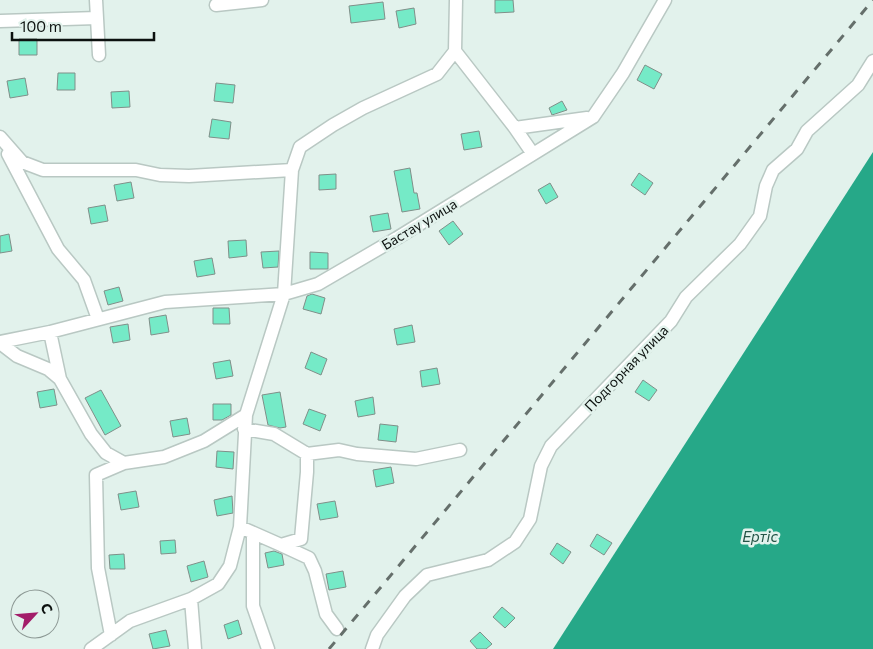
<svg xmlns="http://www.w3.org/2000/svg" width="873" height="649" font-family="Commissioner,sans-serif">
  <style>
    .water { fill: #26a888 }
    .building { fill: #75eac7; stroke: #808f89 }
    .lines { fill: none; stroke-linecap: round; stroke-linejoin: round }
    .minor-casing { stroke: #b9c8c3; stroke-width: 15 }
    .minor { stroke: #fff; stroke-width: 12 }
    .rail { stroke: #656f6b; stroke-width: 3; stroke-dasharray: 9 9; stroke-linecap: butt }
    .labels { text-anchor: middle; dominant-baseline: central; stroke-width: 5; stroke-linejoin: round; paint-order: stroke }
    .street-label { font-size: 14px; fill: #0c110f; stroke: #e2f2ec }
    .water-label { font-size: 15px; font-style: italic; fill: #245547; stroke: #e2f2ec }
  </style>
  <rect width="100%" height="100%" fill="#e2f2ec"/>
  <!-- water -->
  <path class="water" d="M 873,152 L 873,649 L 553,649 Z"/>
  <!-- building -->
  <path class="building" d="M 495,0 L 513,0 L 514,12 L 495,13 Z
    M 383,2 L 385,19 L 351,23 L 349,6 Z
    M 414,8 L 416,24 L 399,28 L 396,11 Z
    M 19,39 L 37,39 L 37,55 L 19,55 Z
    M 645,65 L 662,74 L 654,89 L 637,80 Z
    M 58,73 L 75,73 L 75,90 L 57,90 Z
    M 25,78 L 28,95 L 10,98 L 7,81 Z
    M 216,83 L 235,85 L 233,103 L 214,101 Z
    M 129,91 L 130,107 L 112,108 L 111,92 Z
    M 562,101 L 567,110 L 552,115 L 549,108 Z
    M 212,119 L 231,122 L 229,139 L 209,137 Z
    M 479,131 L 482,147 L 464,150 L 461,134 Z
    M 410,168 L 414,193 L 417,193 L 420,209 L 402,212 L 394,171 Z
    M 639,173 L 653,183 L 645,195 L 631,185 Z
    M 336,174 L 336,189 L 319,190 L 319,175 Z
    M 131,182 L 134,198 L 117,201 L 114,185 Z
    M 550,183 L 558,197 L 546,204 L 538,190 Z
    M 105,205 L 108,221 L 91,224 L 88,208 Z
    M 388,213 L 391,229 L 373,232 L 370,216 Z
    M 453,221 L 463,234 L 449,245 L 439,231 Z
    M 9,234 L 12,251 L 0,253 L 0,236 Z
    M 246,240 L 247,256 L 229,258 L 228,241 Z
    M 279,251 L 278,267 L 263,268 L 261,252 Z
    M 310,252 L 328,253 L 328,269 L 310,269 Z
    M 212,258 L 215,274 L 197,277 L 194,261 Z
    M 119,287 L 123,301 L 108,305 L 104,291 Z
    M 312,294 L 325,298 L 321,314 L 303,309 L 307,296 Z
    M 213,308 L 229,308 L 230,324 L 213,324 Z
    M 166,315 L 169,332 L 151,335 L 149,318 Z
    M 128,324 L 130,340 L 113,343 L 110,327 Z
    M 412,325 L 415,342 L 397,345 L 394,329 Z
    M 311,352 L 327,359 L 321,375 L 305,368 Z
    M 230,360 L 233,376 L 216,379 L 213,363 Z
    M 437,368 L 440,384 L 422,387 L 420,371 Z
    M 643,380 L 657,390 L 649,401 L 635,392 Z
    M 54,389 L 57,405 L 40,408 L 37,392 Z
    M 101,390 L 121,426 L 105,435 L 85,398 Z
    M 280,392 L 286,427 L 280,428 L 268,425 L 262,395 Z
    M 373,397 L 375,414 L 358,417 L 355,401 Z
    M 213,404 L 231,404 L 231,415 L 222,420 L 213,420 Z
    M 309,409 L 326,415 L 320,431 L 303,424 Z
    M 187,418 L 190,434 L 173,437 L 170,421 Z
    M 380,424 L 398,426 L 396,442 L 378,440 Z
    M 217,451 L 234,452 L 233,469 L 216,467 Z
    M 391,467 L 394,483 L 376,487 L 373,470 Z
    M 136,491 L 139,507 L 121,510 L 118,494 Z
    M 232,496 L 233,513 L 217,516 L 214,500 Z
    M 335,501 L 338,517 L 320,520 L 317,504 Z
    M 597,534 L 612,543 L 604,555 L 590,546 Z
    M 175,540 L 176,553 L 161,554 L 160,541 Z
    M 557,543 L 571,552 L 563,564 L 550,554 Z
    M 274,551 L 282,554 L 284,565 L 268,568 L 265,553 Z
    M 124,554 L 125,569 L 110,569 L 109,555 Z
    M 204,561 L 208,577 L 191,582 L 187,566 Z
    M 343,571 L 346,587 L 329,590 L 326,574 Z
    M 502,607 L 515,618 L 505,628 L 493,617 Z
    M 238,620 L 242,634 L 228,639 L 224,625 Z
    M 166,630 L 170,646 L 153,649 L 149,634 Z
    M 480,632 L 492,644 L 486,649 L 477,649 L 470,641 Z"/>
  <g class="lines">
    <defs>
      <path id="minor" d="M 96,0 L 99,55
        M 216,5 L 262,0
        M 0,21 L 97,18
        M 455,51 L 515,128 L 587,118
        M 515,128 L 533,154
        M 0,137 L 22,162 L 43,170 L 136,170 L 160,175 L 189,176 L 292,170
        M 8,154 L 58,249 L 84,280 L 98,319
        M 50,332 L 60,379 L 91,434 L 106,453 L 124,463 L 164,457 L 204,441 L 246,415
        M 0,342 L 50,332 L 165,302 L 284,294 L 318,284 L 397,238 L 593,117 L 623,73 L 665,0
        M 0,343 L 17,356 L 48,369 L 60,379
        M 244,429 L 274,434 L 307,454 L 339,450 L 357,454 L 416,459 L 460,450
        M 240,527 L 281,545 L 301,539 L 307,472 L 307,454
        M 253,534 L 253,606 L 268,649
        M 281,545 L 309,558 L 315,571 L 326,614 L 337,629
        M 191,599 L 195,649
        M 111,635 L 98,568 L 96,475 L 124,463
        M 91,649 L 130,621 L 191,599 L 218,584 L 230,566 L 240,527 L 246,415 L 284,294 L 292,170 L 300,147 L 333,125 L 363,108 L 437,74 L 455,51 L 456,0
        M 372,649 L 377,635 L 405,596 L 427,575 L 488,560 L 515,542 L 530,519 L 541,466 L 551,446 L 671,321 L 686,297 L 740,244 L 760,216 L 766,186 L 773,170 L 797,149 L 807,131 L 858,85 L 873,61"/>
    </defs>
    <!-- minor casing -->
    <use href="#minor" class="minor-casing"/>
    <!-- minor -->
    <use href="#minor" class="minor"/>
    <!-- rail -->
    <path class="rail" d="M 329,649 L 873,0"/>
  </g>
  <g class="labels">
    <!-- street labels -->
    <g class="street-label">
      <text transform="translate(419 224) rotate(-31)">Бастау улица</text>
      <text transform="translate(626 368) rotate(-46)">Подгорная улица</text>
    </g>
    <!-- water labels -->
    <g class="water-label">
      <text x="760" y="536">Ертіс</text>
    </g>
  </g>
  <!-- north arrow -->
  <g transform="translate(35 614) rotate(64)"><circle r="24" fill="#e2f2ec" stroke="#8c9894"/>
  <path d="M0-4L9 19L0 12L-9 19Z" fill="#a31d69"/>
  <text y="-8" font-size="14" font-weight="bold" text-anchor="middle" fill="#0c110f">С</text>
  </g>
  <!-- scale -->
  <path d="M12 32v8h142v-8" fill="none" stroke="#0c110f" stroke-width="2.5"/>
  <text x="20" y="32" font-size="15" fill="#0c110f" stroke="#e2f2ec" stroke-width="4" paint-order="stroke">100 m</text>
</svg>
